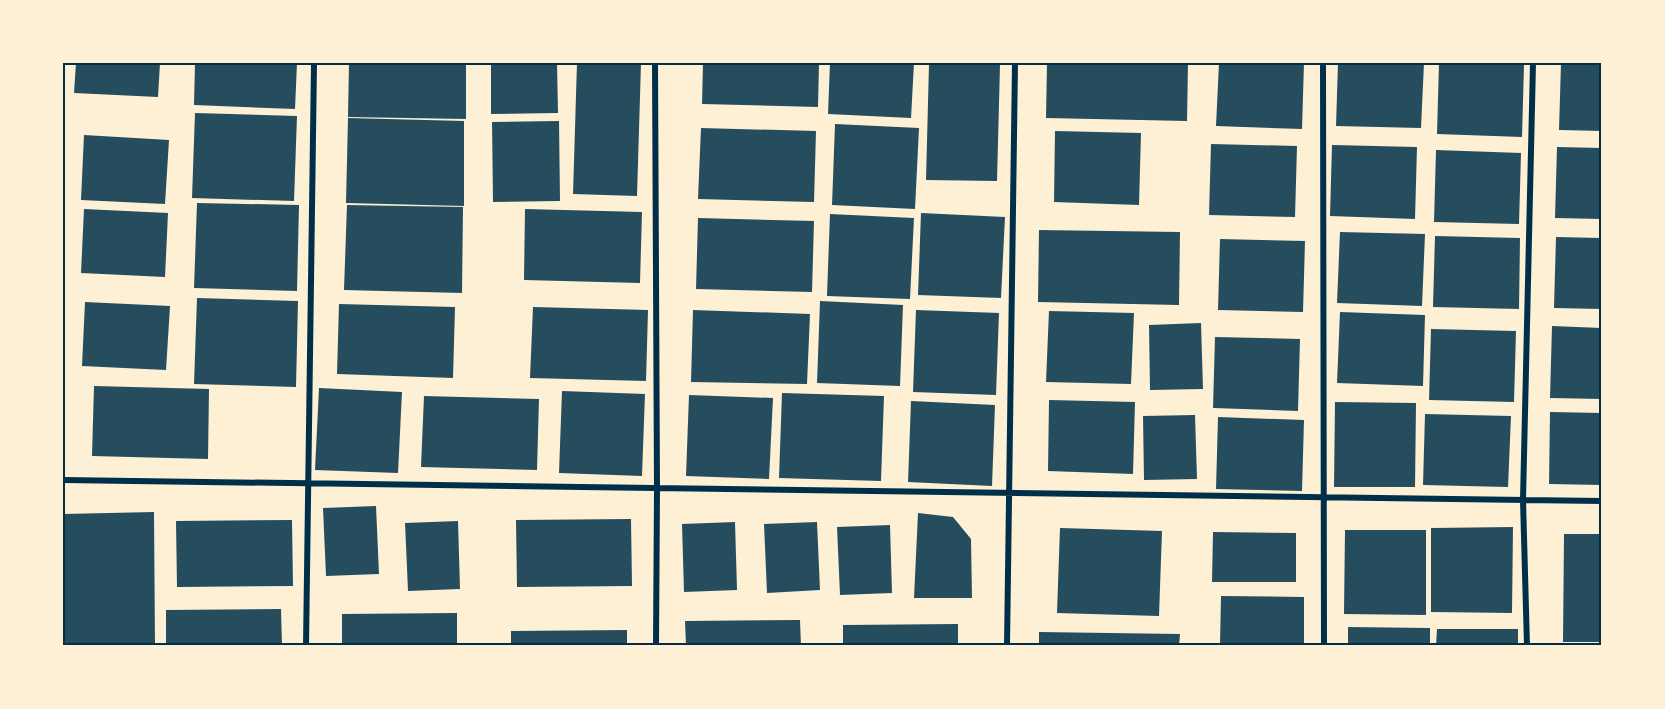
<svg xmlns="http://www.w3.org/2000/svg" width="1665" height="709" font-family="'Work Sans',sans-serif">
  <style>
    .building { fill: #264d5e }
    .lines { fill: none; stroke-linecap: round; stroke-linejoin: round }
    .minor { stroke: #003049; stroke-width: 6 }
    .neatline { fill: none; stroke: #003049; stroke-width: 2 }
  </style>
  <rect width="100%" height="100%" fill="#fdf0d5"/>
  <!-- building -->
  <path class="building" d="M 76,63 L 160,63 L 158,97 L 74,93 Z
    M 195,63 L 297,63 L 295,109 L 194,105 Z
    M 349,63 L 466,63 L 466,119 L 348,117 Z
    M 491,63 L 557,63 L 558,113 L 491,114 Z
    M 577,63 L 641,63 L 637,196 L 573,194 Z
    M 703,63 L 819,63 L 818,107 L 702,104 Z
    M 830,63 L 914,63 L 911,118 L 828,114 Z
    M 1047,63 L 1188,63 L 1187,121 L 1046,118 Z
    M 1219,63 L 1304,63 L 1302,129 L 1216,126 Z
    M 1338,63 L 1424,63 L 1421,128 L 1336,126 Z
    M 1439,63 L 1524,65 L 1522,137 L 1437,134 Z
    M 1561,63 L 1602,63 L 1602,131 L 1559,130 Z
    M 929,64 L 1000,65 L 997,181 L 926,180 Z
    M 195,113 L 297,116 L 294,201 L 192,198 Z
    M 348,118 L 464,121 L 464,206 L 346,203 Z
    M 559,121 L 560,201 L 493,202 L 492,122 Z
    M 835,124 L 919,128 L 915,209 L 832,205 Z
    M 701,128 L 816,131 L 814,202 L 698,199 Z
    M 1055,131 L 1141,133 L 1139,205 L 1054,202 Z
    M 84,135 L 169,140 L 165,204 L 81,200 Z
    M 1211,144 L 1297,146 L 1295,217 L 1209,215 Z
    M 1332,145 L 1417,147 L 1415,219 L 1330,216 Z
    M 1557,147 L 1602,148 L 1602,219 L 1555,218 Z
    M 1436,150 L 1521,153 L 1519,224 L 1434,222 Z
    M 197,203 L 299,205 L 297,291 L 194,288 Z
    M 347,205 L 463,207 L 462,293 L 344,290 Z
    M 84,209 L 168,213 L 165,277 L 81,273 Z
    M 525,209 L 642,212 L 640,283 L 524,280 Z
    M 921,213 L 1005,217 L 1001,298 L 918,295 Z
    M 830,214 L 914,218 L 910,299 L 827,296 Z
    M 698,218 L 814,221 L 812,292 L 696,289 Z
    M 1039,230 L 1180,232 L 1179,305 L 1038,302 Z
    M 1340,232 L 1425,234 L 1422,306 L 1337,303 Z
    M 1435,236 L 1520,238 L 1519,309 L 1433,307 Z
    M 1556,237 L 1602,238 L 1602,309 L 1554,308 Z
    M 1220,239 L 1305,241 L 1303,312 L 1218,310 Z
    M 197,298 L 298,301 L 296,387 L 194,384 Z
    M 820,301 L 903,305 L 900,386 L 817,383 Z
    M 85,302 L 170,306 L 166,370 L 82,366 Z
    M 339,304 L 455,307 L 453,378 L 337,374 Z
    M 533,307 L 648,310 L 646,381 L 530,378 Z
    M 693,310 L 810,314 L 807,384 L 691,382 Z
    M 916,310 L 999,313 L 996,395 L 913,392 Z
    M 1049,311 L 1134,313 L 1131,384 L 1046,382 Z
    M 1340,312 L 1425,315 L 1423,386 L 1337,383 Z
    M 1201,323 L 1203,389 L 1150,390 L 1149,325 Z
    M 1552,326 L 1602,328 L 1602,399 L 1550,398 Z
    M 1431,329 L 1516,331 L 1514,402 L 1429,400 Z
    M 1215,337 L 1300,339 L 1298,411 L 1213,408 Z
    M 94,386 L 209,389 L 208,459 L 92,456 Z
    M 319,388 L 402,392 L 398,473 L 315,470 Z
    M 562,391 L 645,394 L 642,476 L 559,473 Z
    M 782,393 L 884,396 L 881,481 L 779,478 Z
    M 689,395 L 773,398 L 769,479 L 686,476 Z
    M 424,396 L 539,399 L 537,470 L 421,467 Z
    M 1049,400 L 1135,402 L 1133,474 L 1048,471 Z
    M 911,401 L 995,405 L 992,486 L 908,482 Z
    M 1335,402 L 1416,403 L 1415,487 L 1334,487 Z
    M 1550,412 L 1602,413 L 1602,485 L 1549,484 Z
    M 1425,414 L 1511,416 L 1508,487 L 1423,485 Z
    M 1195,415 L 1197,479 L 1144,480 L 1143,416 Z
    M 1218,417 L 1304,420 L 1302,491 L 1216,489 Z
    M 376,506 L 379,574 L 326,576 L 323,508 Z
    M 154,512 L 155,646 L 63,646 L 63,514 Z
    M 918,513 L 953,517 L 971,539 L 972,598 L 914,598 Z
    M 631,519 L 632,586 L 517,587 L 516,520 Z
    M 292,520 L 293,586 L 177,587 L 176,521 Z
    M 458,521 L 460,589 L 408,591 L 405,523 Z
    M 735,522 L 737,590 L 684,592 L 682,524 Z
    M 817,522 L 820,590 L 767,593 L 764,524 Z
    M 890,525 L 892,593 L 840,595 L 837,527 Z
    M 1513,527 L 1512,613 L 1431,612 L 1431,528 Z
    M 1060,528 L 1162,531 L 1159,616 L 1057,613 Z
    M 1345,530 L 1426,530 L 1426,615 L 1344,614 Z
    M 1213,532 L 1296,533 L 1296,582 L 1212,582 Z
    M 1564,534 L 1602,534 L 1602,642 L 1563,642 Z
    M 1221,596 L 1304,597 L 1304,646 L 1220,645 Z
    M 281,609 L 282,646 L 166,646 L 166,610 Z
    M 457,613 L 457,646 L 342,646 L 342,614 Z
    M 800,620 L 801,646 L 686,646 L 685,621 Z
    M 958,624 L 958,646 L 843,646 L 843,625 Z
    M 1348,627 L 1430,628 L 1430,646 L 1348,646 Z
    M 1437,629 L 1518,629 L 1518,646 L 1436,646 Z
    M 627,630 L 627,646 L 511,646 L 511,631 Z
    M 1039,632 L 1180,634 L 1179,646 L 1039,646 Z"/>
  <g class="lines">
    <!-- minor -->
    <path class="minor" d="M 655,63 L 657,489 L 656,646
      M 1323,63 L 1324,646
      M 63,480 L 1602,501
      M 306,646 L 314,63
      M 1007,646 L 1015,63
      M 1527,646 L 1523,500 L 1533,63"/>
  </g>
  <!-- border -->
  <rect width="1665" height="709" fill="none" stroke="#fdf0d5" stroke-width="129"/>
  <rect x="64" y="64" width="1536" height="580" class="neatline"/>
</svg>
